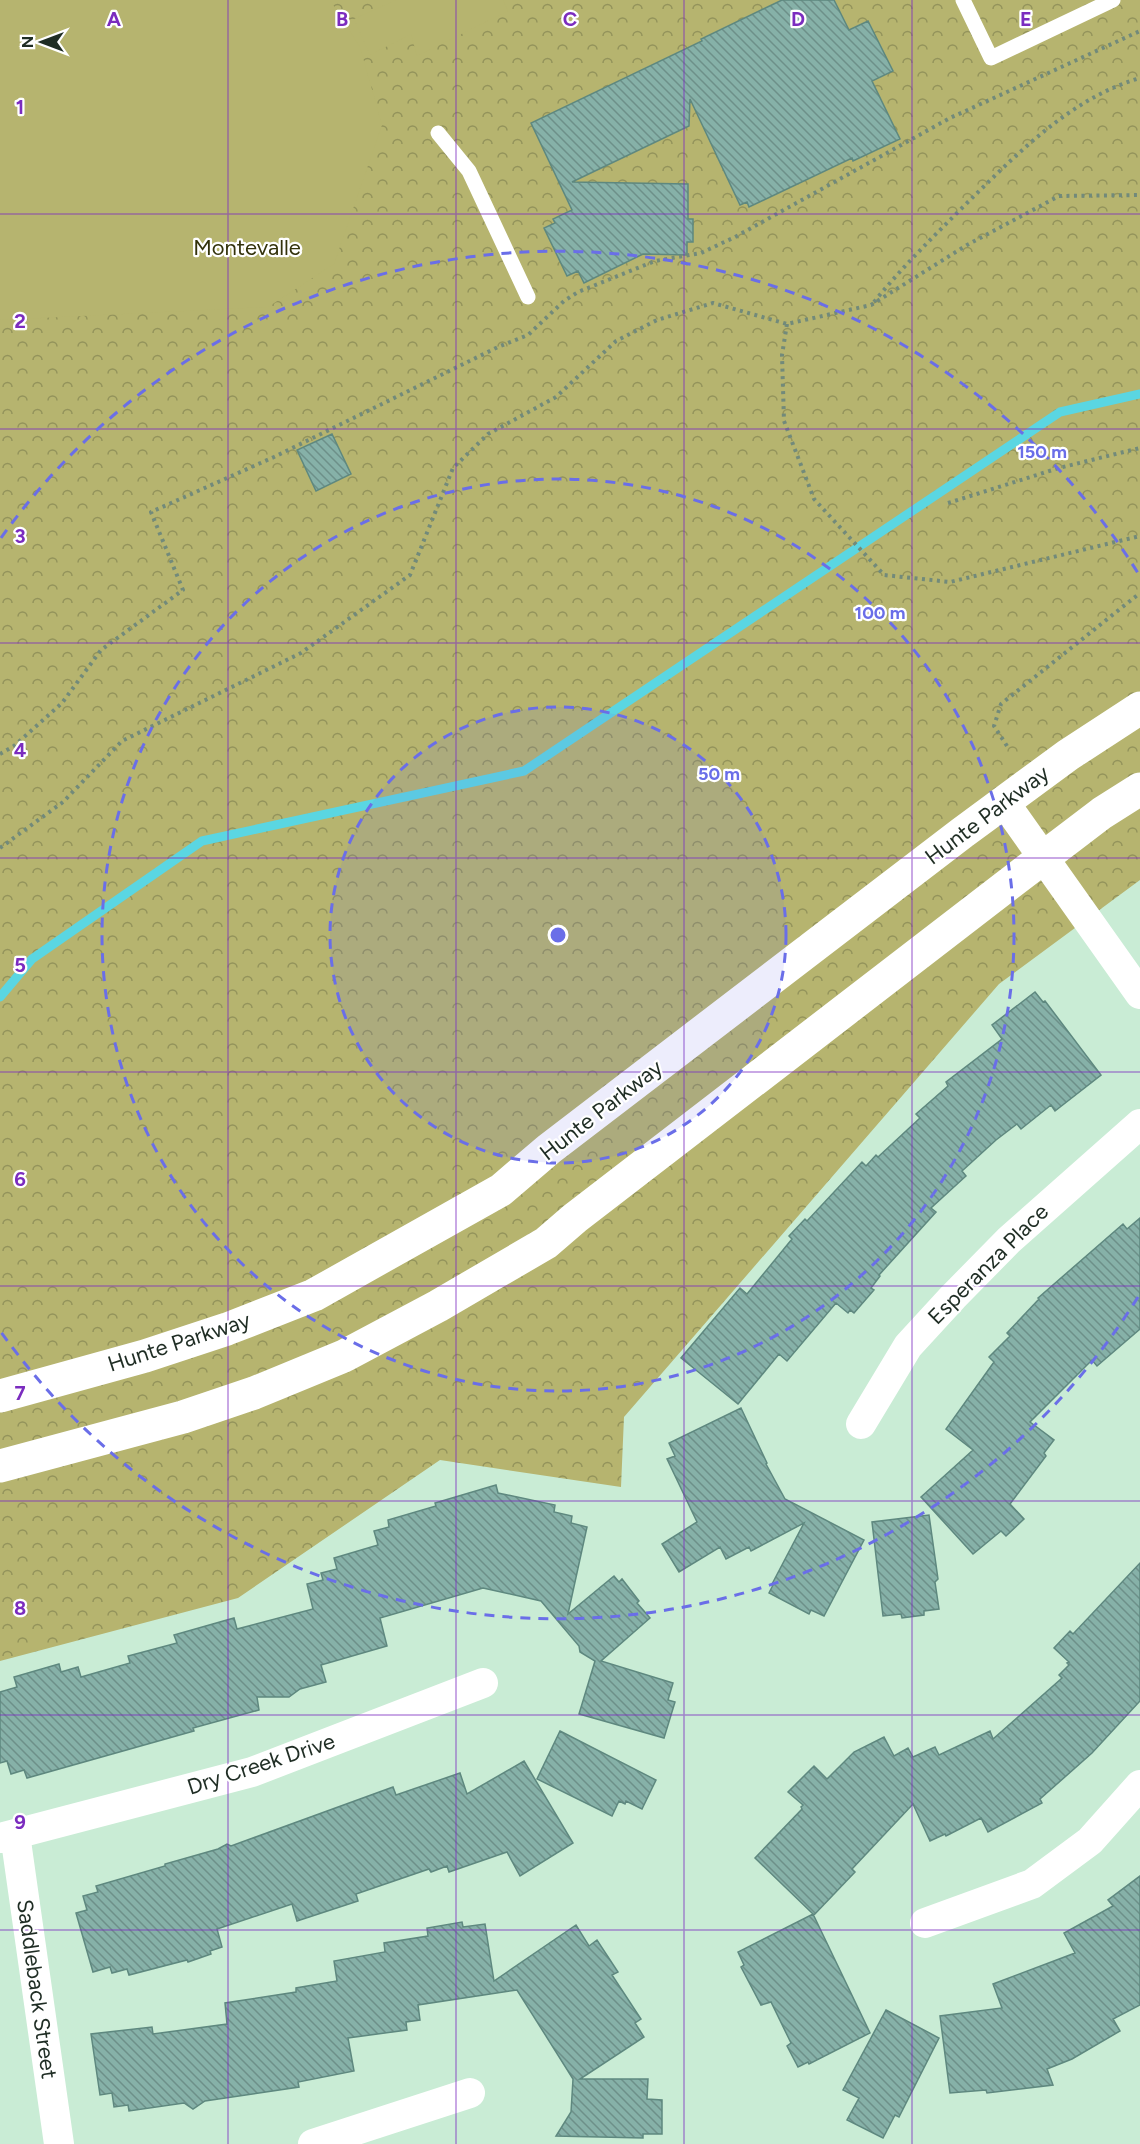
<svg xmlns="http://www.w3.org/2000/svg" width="1140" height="2144" font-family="Figtree,sans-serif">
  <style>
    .park { fill: url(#park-crowns) }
    .pitch { fill: #b6b46f }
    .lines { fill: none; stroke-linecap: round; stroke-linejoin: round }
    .stream { stroke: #5ad6e2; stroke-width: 9 }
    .building { fill: url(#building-back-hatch); stroke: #5e887f; stroke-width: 1.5 }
    .path { stroke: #728a7a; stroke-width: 4; stroke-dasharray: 3 4.5; stroke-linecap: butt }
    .lane { stroke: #fff; stroke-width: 15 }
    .street { stroke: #fff; stroke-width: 30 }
    .secondary { stroke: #fff; stroke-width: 33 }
    .grid { fill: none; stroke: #7b2cbf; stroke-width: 1.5; stroke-opacity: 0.55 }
    .ring { fill: none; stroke: #6a6ee8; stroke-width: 3; stroke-dasharray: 10 8 }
    .labels { text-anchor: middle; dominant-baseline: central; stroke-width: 4.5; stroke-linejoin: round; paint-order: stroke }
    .park-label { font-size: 22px; fill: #33320b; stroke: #fff }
    .street-label { font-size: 22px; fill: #1f2d24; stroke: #fff }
    .grid-label { font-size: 20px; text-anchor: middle; font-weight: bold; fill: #7b2cbf; stroke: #fff; stroke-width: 4.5; stroke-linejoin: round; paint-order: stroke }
    .centre { fill: #6a6ee8; stroke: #fff; stroke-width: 3 }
    .ring-label { font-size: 18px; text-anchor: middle; font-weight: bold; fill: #6a6ee8; stroke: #fff; stroke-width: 4.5; stroke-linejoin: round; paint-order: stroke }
  </style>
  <defs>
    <pattern id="park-crowns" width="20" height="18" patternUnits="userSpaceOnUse" patternTransform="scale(1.5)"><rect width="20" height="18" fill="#b6b46f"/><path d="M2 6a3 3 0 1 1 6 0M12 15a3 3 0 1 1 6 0" fill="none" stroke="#93935b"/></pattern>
    <pattern id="building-back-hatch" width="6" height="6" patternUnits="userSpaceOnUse" patternTransform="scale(1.5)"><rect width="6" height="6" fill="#86b1a8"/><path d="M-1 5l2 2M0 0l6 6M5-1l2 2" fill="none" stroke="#6d9089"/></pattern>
  </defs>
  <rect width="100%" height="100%" fill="#c9ecd5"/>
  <!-- park -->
  <path class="park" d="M 0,0 L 1140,0 L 1140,880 L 999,984 L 624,1417 L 621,1487 L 440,1460 L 238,1598 L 0,1661 Z"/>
  <!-- pitch -->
  <path class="pitch" d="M 0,0 L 330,0 L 360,47 L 382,125 L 334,264 L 268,307 L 0,320 Z
    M 396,0 L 503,0 L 508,11 L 417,56 L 411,34 L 370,55 L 354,19 Z"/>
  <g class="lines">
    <!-- stream -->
    <path class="stream" d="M 0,997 L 32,959 L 202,841 L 524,771 L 1060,412 L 1140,394"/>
  </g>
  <!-- building -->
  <path class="building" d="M 782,0 L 834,0 L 849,30 L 868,21 L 893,71 L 872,81 L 900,139 L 853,161 L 852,158 L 749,207 L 747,202 L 740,205 L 690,99 L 689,126 L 572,182 L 688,184 L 688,219 L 693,219 L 693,242 L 687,242 L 687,255 L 643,254 L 584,283 L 578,271 L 567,276 L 544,228 L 555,223 L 553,219 L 572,210 L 531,123 L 702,41 L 701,39 Z
    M 332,434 L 351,474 L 316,491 L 297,450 Z
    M 1035,992 L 1043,1002 L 1045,1001 L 1101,1075 L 1055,1111 L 1051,1105 L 1021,1129 L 1017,1124 L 996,1140 L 962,1171 L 966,1176 L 931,1208 L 936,1212 L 879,1275 L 880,1276 L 871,1288 L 874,1290 L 854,1313 L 850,1310 L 848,1313 L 836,1303 L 787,1361 L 779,1354 L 738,1404 L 681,1358 L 740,1288 L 747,1294 L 792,1239 L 789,1236 L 805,1219 L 807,1221 L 862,1162 L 866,1166 L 876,1155 L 878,1157 L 920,1118 L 916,1114 L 948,1086 L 946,1082 L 1002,1039 L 992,1025 Z
    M 1140,1218 L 1140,1329 L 1097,1366 L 1092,1360 L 1030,1422 L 1054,1440 L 1044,1453 L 1046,1456 L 1010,1504 L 1024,1519 L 1006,1536 L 1001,1531 L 973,1554 L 921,1497 L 973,1450 L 946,1429 L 994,1362 L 989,1357 L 1010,1336 L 1007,1333 L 1039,1299 L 1038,1298 L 1123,1224 L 1127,1229 Z
    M 741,1408 L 767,1463 L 766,1464 L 785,1499 L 864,1540 L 824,1616 L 811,1610 L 809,1614 L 769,1593 L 773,1585 L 772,1584 L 804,1523 L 751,1551 L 749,1547 L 726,1559 L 720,1547 L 679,1572 L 662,1544 L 697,1522 L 667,1459 L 675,1456 L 669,1443 Z
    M 496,1485 L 498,1493 L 555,1505 L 554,1512 L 572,1516 L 571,1523 L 587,1527 L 568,1614 L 614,1576 L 619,1582 L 622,1579 L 639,1601 L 637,1603 L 650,1618 L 601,1661 L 673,1683 L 668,1700 L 675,1702 L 664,1738 L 579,1714 L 595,1661 L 580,1652 L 579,1646 L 541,1601 L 483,1588 L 380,1618 L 387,1646 L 321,1665 L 326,1682 L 300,1689 L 289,1697 L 257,1697 L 259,1710 L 193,1728 L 194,1731 L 27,1778 L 24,1770 L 11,1774 L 7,1761 L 0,1763 L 0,1692 L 17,1687 L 14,1677 L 59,1664 L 61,1672 L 78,1667 L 81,1677 L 130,1663 L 128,1656 L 177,1643 L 174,1635 L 234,1618 L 237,1629 L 313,1609 L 307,1584 L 323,1580 L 321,1573 L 337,1569 L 334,1558 L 378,1545 L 374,1531 L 389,1527 L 388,1520 L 436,1506 L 435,1503 Z
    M 929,1515 L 938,1579 L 935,1582 L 939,1609 L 924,1611 L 924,1615 L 902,1618 L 901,1614 L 883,1616 L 872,1522 Z
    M 1140,1563 L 1140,1701 L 1092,1753 L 1040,1799 L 1042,1803 L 988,1832 L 981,1818 L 946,1836 L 945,1834 L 930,1841 L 913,1804 L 852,1869 L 855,1872 L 814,1915 L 755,1858 L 802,1809 L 801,1807 L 803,1805 L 788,1792 L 814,1766 L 827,1779 L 854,1752 L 884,1737 L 894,1756 L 908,1748 L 913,1757 L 935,1747 L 939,1755 L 990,1731 L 993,1739 L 1062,1678 L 1059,1675 L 1069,1665 L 1067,1663 L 1069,1662 L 1054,1648 L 1070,1631 L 1073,1634 Z
    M 560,1731 L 656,1780 L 642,1809 L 626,1801 L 625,1804 L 619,1801 L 612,1816 L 537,1779 Z
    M 524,1761 L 573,1843 L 520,1876 L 507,1852 L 449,1872 L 447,1866 L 431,1872 L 429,1869 L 356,1894 L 358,1901 L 297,1921 L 292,1904 L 217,1929 L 222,1947 L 210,1951 L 211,1954 L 188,1962 L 187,1960 L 129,1975 L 127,1969 L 112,1973 L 110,1967 L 93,1972 L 76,1913 L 87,1910 L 83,1896 L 98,1892 L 96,1886 L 165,1866 L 165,1864 L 218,1849 L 227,1844 L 231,1846 L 393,1787 L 396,1795 L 460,1773 L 467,1794 Z
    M 1140,1876 L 1140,2005 L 1113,2019 L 1120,2031 L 1072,2059 L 1047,2069 L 1053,2085 L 987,2093 L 986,2090 L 950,2093 L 940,2016 L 1002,2008 L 993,1984 L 1075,1953 L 1064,1933 L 1113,1906 L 1108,1900 Z
    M 813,1914 L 870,2033 L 809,2064 L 808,2062 L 798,2067 L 787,2046 L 791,2043 L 771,2002 L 761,2005 L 741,1967 L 744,1965 L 738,1952 Z
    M 462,1922 L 463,1927 L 485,1924 L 494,1981 L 576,1925 L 589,1946 L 597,1940 L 618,1972 L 612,1975 L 641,2019 L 635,2023 L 644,2037 L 580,2079 L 648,2079 L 647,2099 L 662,2100 L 662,2134 L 643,2134 L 643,2138 L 556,2136 L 571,2112 L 573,2079 L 517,1990 L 418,2005 L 420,2020 L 406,2022 L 407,2030 L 348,2038 L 354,2071 L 298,2082 L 299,2087 L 205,2101 L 193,2109 L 184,2103 L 129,2111 L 128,2105 L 114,2107 L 112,2093 L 100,2095 L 91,2034 L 152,2027 L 153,2034 L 227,2024 L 225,2003 L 296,1992 L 296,1988 L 337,1981 L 334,1961 L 385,1952 L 384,1943 L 428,1936 L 427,1928 Z
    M 886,2010 L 939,2038 L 899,2117 L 895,2115 L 883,2138 L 847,2120 L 859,2098 L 843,2090 Z"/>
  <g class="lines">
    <!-- path -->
    <path class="path" d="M 874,302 C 903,266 935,235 968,202 C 1018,153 1071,98 1140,78
      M 787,324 L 782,355 L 784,421 L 814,499 L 884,575 L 950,582 L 1140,536
      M 948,503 L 1059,468 L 1140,448
      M 1007,746 L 994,726 L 1001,704 L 1140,593
      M 0,754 L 14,746 L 62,703 L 101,650 L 183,590 L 151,512 L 274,457 L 498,347 L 528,335 L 564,301 L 578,292 L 655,261 L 701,253 L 735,237 L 950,118 L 1140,31
      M 0,848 L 63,802 L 122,741 L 301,653 L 410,575 L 453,468 L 488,434 L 556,397 L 616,341 L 657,320 L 713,303 L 787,324 L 871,305 L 967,245 L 1059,196 L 1140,195"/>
    <!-- lane -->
    <path class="lane" d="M 963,0 L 991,58 L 1113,0
      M 438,133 L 469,171 L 528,297"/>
    <!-- street -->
    <path class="street" d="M 1004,802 L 1140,994
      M 861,1424 L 908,1346 L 953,1297 L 1009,1240 L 1140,1124
      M 15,1834 L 59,2144
      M 0,1838 L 252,1772 L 483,1683
      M 925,1923 L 1032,1884 L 1090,1841 L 1140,1785
      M 313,2144 L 470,2093"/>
    <!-- secondary -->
    <path class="secondary" d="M 0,1396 L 145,1356 L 227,1329 L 314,1295 L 501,1190 L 549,1149 L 962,833 L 1068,755 L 1140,708
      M 0,1466 L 183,1417 L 254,1393 L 344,1356 L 438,1306 L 546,1243 L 575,1218 L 1005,887 L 1102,813 L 1140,789"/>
  </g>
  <!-- grid -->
  <path class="grid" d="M 228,0 L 228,2144M 456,0 L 456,2144M 684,0 L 684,2144M 912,0 L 912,2144M 0,214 L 1140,214M 0,429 L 1140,429M 0,643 L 1140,643M 0,858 L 1140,858M 0,1072 L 1140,1072M 0,1286 L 1140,1286M 0,1501 L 1140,1501M 0,1715 L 1140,1715M 0,1930 L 1140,1930"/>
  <!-- distance rings -->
  <circle cx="558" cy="935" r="228" fill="#6a6ee8" fill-opacity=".12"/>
  <g class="ring">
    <circle cx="558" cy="935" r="228"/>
    <circle cx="558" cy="935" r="456"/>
    <path d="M1138 1297A684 684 0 0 1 1 1332M1 538A684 684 0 0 1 1138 573"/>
  </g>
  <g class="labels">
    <!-- park labels -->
    <g class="park-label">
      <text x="247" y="247">Montevalle</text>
    </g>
    <!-- street labels -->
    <g class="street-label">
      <text transform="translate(987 815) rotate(-37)">Hunte Parkway</text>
      <text transform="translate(601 1110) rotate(-38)">Hunte Parkway</text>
      <text transform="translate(988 1264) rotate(-45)">Esperanza Place</text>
      <text transform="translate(179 1342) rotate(-18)">Hunte Parkway</text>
      <text transform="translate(261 1764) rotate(-18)">Dry Creek Drive</text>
      <text transform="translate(37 1989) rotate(82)">Saddleback Street</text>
    </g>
  </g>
  <g class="grid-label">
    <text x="114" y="26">A</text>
    <text x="342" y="26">B</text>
    <text x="570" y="26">C</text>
    <text x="798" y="26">D</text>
    <text x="1026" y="26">E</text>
    <text x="20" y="114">1</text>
    <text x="20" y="328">2</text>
    <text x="20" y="543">3</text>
    <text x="20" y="757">4</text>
    <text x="20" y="972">5</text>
    <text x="20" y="1186">6</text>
    <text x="20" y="1400">7</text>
    <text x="20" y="1615">8</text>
    <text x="20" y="1829">9</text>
  </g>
  <circle cx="558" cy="935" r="9" class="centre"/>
  <g class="ring-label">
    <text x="1042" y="458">150 m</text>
    <text x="880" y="619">100 m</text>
    <text x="719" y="780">50 m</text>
  </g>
  <!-- north arrow -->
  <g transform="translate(42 42) rotate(270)" stroke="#ffffff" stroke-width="4.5" paint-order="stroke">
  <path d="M0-4.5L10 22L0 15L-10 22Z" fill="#1f2d24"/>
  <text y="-9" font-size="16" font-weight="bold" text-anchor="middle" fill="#1f2d24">N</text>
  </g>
</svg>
